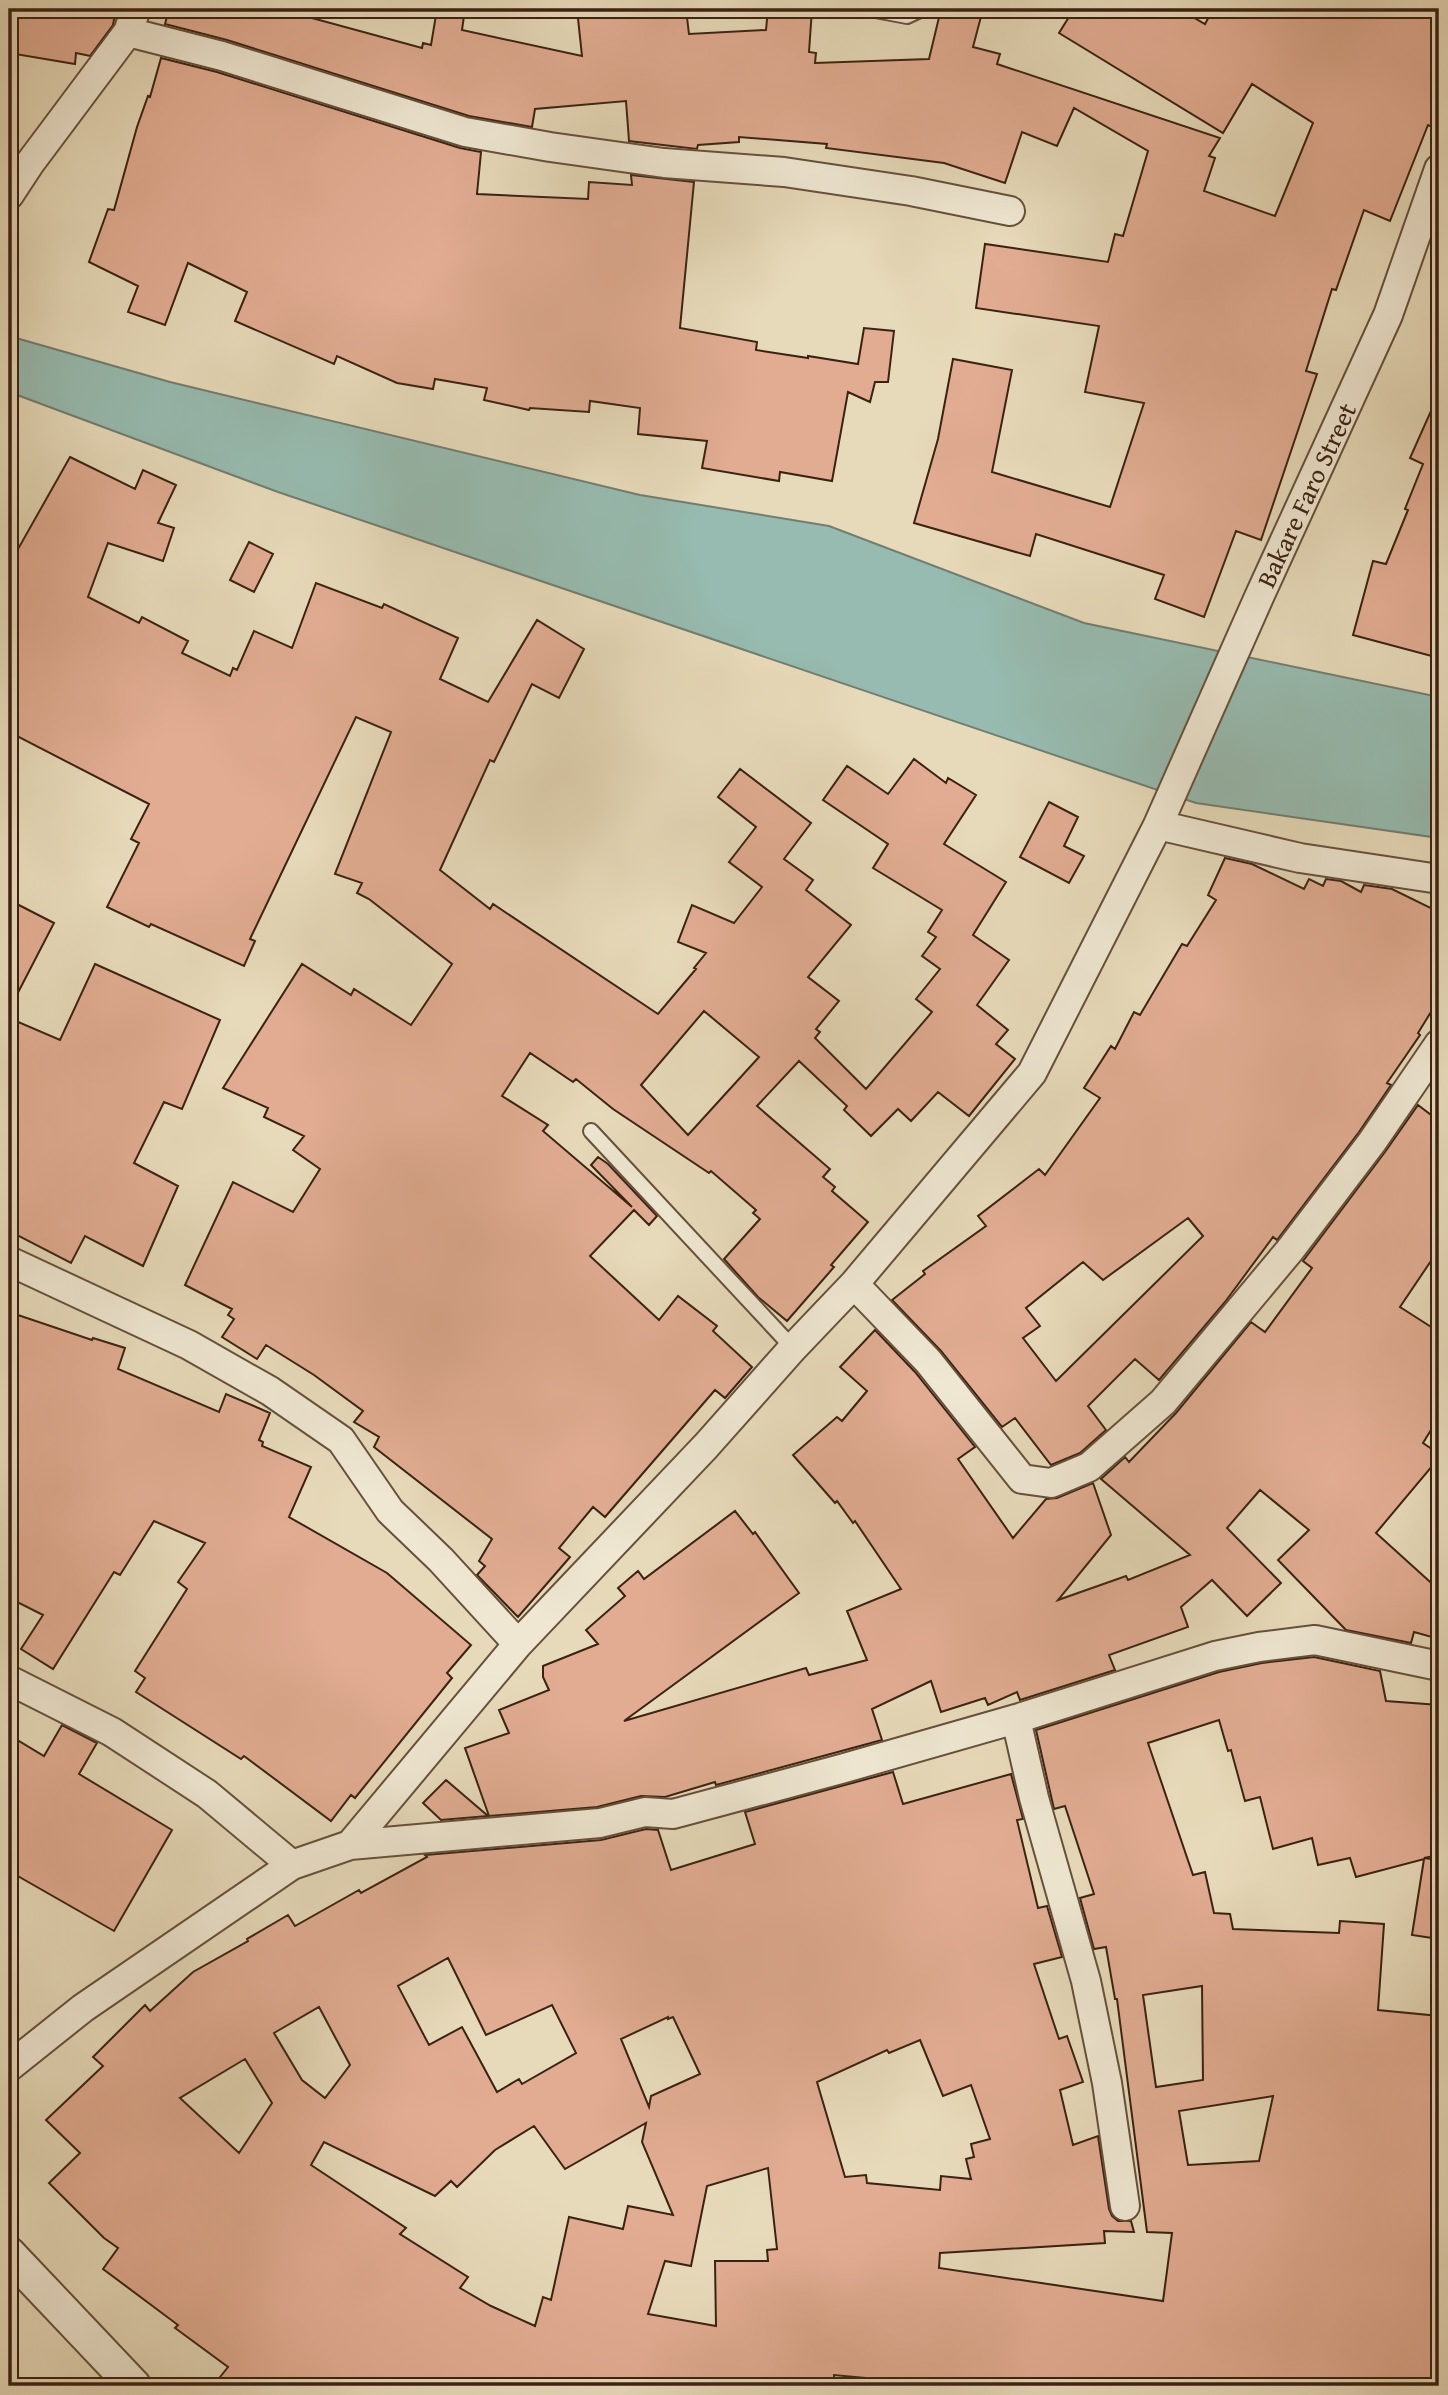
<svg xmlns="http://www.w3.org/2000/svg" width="1448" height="2395" font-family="'Gentium Book Plus',serif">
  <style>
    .water { fill: #97bbb0; stroke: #727e70; stroke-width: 2 }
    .building { fill: #e1ac92; stroke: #3b2211; stroke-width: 2; fill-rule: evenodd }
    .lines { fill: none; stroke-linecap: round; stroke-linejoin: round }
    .service-casing { stroke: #66503b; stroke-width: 18 }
    .minor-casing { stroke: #66503b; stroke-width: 32 }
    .tertiary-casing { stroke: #66503b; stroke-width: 37 }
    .service { stroke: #efe7d2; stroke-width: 14 }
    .minor { stroke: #efe7d2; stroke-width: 28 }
    .tertiary { stroke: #efe7d2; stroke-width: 33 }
    .labels { text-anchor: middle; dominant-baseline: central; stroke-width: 5; stroke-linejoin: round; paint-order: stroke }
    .street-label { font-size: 26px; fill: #3b2211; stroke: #efe7d2 }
  </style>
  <rect width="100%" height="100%" fill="#e7daba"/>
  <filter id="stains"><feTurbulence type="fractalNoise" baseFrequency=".00286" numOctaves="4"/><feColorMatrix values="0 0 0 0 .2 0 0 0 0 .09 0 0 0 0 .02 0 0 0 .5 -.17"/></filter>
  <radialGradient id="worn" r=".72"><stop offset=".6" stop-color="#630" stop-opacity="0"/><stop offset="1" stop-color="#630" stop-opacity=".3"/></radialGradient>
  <!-- water -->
  <path class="water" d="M 9,336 L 170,382 L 640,495 L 829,526 L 1084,623 L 1439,697 L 1439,838 L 1196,803 L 278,492 L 9,392 Z"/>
  <!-- building -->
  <path class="building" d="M 9,9 L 116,9 L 113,25 L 90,56 L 76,53 L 75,64 L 9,53 Z
    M 169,9 L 279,9 L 422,48 L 423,43 L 431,45 L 437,9 L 465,9 L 462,30 L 582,56 L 577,9 L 686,9 L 689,34 L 766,30 L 768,9 L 812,9 L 809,52 L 816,53 L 815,63 L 929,59 L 941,9 L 983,9 L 973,47 L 1000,54 L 997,64 L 1220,138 L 1209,156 L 1215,158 L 1204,191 L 1275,216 L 1313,123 L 1252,84 L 1223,133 L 1059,33 L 1074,9 L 1179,9 L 1205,24 L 1213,9 L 1439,9 L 1439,130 L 1428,125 L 1390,221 L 1364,210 L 1336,290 L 1332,289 L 1306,371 L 1317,374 L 1261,540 L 1236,531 L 1204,617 L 1155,599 L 1164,575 L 1036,534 L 1030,556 L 914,523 L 938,439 L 953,359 L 1012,370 L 992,472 L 1110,507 L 1144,403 L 1085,392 L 1099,326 L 976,308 L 985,244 L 1108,262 L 1115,234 L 1123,236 L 1148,151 L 1074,108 L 1057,146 L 1022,132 L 1005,183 L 944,163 L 826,148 L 827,144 L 739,137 L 739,142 L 698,145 L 697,149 L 629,141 L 626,101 L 535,109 L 532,127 L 469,116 L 227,40 L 165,24 Z
    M 161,58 L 217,72 L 460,148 L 481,152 L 477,194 L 588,199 L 589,182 L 632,185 L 631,175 L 694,182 L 680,328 L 757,342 L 756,350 L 808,358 L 808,356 L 858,364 L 864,328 L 894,331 L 888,382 L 875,382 L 870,402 L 848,392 L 832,481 L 780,472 L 779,481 L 702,468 L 707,441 L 638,434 L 640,408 L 590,401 L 589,412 L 530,408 L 529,410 L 484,400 L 487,388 L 435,379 L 433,389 L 397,383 L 337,356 L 334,364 L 235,321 L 247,292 L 188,263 L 165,325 L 128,312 L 138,286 L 89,262 L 108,209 L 114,210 L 137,127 L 148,96 L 150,97 Z
    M 1439,393 L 1439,658 L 1353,635 L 1373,561 L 1386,564 L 1408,510 L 1405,509 L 1423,464 L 1410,458 Z
    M 70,457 L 135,489 L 143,470 L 176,485 L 158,523 L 174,528 L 163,561 L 108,543 L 88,597 L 139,623 L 142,617 L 188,641 L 182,653 L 230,676 L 233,668 L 237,670 L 254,631 L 292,648 L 316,583 L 382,608 L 384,604 L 458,638 L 440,679 L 488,702 L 537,620 L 584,649 L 559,698 L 532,684 L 494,762 L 490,760 L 440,870 L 490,909 L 493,904 L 658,1014 L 696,969 L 694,968 L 706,953 L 678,942 L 692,905 L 734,923 L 762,887 L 729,862 L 756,827 L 718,797 L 740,769 L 811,823 L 784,859 L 813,880 L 806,890 L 851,925 L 808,977 L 839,1001 L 816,1029 L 820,1032 L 815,1038 L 866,1089 L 932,1012 L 916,999 L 940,969 L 922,956 L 936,937 L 928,932 L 942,910 L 873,868 L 888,844 L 823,800 L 847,766 L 888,794 L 914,759 L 946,783 L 948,778 L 976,795 L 944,844 L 1006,882 L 973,935 L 1009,960 L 977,1005 L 1008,1030 L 996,1044 L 1015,1059 L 969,1116 L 938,1092 L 911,1121 L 898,1109 L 871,1136 L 844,1110 L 847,1106 L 799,1061 L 757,1106 L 830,1169 L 823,1177 L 835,1187 L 832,1191 L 868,1222 L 831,1265 L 834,1267 L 787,1321 L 758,1297 L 724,1259 L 760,1219 L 753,1213 L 756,1210 L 711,1171 L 709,1173 L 613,1109 L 576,1079 L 573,1082 L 530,1053 L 502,1096 L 548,1125 L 543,1131 L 632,1207 L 591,1165 L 598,1157 L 608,1164 L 657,1216 L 649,1225 L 634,1210 L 590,1256 L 659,1320 L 678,1296 L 717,1326 L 713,1331 L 752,1367 L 725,1398 L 715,1390 L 605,1517 L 593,1507 L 559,1548 L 570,1557 L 518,1617 L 477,1575 L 485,1566 L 479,1561 L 492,1539 L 374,1447 L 379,1437 L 354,1422 L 363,1411 L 314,1375 L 266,1345 L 257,1359 L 222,1337 L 234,1319 L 228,1315 L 232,1309 L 185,1285 L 233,1182 L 293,1212 L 320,1169 L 293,1150 L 304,1136 L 264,1117 L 268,1108 L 223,1088 L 302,964 L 351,995 L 354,989 L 411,1025 L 452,964 L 369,899 L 357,893 L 362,883 L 335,874 L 391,732 L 356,717 L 250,939 L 255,941 L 244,966 L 151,924 L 149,927 L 107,907 L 139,843 L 131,839 L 149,804 L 9,732 L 9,565 ZM 704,1011 L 759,1057 L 688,1135 L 641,1085 Z
    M 249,542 L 273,554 L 254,592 L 230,580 Z
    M 1049,802 L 1078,817 L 1064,846 L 1084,856 L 1069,883 L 1020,857 Z
    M 1225,858 L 1252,864 L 1304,889 L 1309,879 L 1323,886 L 1326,879 L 1341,881 L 1361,892 L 1364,885 L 1392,889 L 1439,912 L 1439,999 L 1418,1033 L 1420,1035 L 1387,1083 L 1391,1085 L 1359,1132 L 1277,1240 L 1273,1237 L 1225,1302 L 1159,1380 L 1135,1359 L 1088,1406 L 1106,1430 L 1080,1453 L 1051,1465 L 1015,1418 L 1002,1427 L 941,1351 L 892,1300 L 925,1274 L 923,1271 L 986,1226 L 978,1216 L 1039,1169 L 1045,1175 L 1100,1098 L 1084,1088 L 1111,1046 L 1115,1049 L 1134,1012 L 1140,1015 L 1182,944 L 1187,946 L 1216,900 L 1208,895 ZM 1188,1218 L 1203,1236 L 1056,1381 L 1023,1338 L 1040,1326 L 1026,1308 L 1083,1262 L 1103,1280 Z
    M 9,900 L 54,923 L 9,1010 Z
    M 95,964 L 220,1020 L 182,1109 L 164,1102 L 134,1163 L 178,1186 L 143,1266 L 85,1236 L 71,1263 L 9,1231 L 9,1018 L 60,1040 Z
    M 1418,1105 L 1439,1121 L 1439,1249 L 1400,1307 L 1439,1332 L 1439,1417 L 1423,1443 L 1439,1454 L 1439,1458 L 1376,1533 L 1439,1590 L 1439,1639 L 1414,1632 L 1411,1643 L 1346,1630 L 1278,1560 L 1309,1530 L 1260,1490 L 1227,1528 L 1281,1583 L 1247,1616 L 1212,1580 L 1181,1607 L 1188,1627 L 1109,1655 L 1115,1670 L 1020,1700 L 1017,1692 L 988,1705 L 985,1698 L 941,1712 L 931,1681 L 872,1709 L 882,1740 L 716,1785 L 715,1782 L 665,1797 L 641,1796 L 597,1807 L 489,1816 L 465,1748 L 509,1733 L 499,1710 L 549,1690 L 543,1677 L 543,1666 L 598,1644 L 586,1630 L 625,1596 L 618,1588 L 638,1571 L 644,1579 L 735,1511 L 753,1534 L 755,1532 L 799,1593 L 624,1721 L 806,1668 L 809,1675 L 867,1660 L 847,1611 L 901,1589 L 855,1521 L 853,1523 L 837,1501 L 835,1503 L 793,1455 L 837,1417 L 842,1421 L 867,1391 L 840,1367 L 875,1330 L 915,1372 L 975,1447 L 958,1459 L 1013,1538 L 1046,1499 L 1057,1498 L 1093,1483 L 1111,1535 L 1058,1600 L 1126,1576 L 1128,1580 L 1190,1555 L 1101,1479 L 1125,1457 L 1129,1462 L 1176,1413 L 1251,1322 L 1265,1332 L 1312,1268 L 1303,1261 L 1385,1152 Z
    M 9,1312 L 92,1340 L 93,1338 L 125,1348 L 118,1369 L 219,1412 L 226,1394 L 270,1413 L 259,1440 L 263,1442 L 262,1446 L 311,1467 L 289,1517 L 387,1573 L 471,1645 L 447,1673 L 452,1678 L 355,1798 L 351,1795 L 331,1821 L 244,1756 L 241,1759 L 136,1692 L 145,1678 L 135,1671 L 187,1589 L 178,1582 L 205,1543 L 154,1521 L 120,1575 L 114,1572 L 53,1669 L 21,1649 L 43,1615 L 9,1598 Z
    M 1314,1657 L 1380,1671 L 1386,1701 L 1439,1705 L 1439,1855 L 1424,1858 L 1439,1860 L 1439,1939 L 1412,1935 L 1424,1859 L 1356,1877 L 1350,1858 L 1318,1865 L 1312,1838 L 1273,1849 L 1260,1797 L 1245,1801 L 1231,1750 L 1228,1751 L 1219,1720 L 1148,1743 L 1193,1875 L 1205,1872 L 1214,1913 L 1230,1914 L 1233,1929 L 1339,1933 L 1340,1921 L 1384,1924 L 1378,2010 L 1439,2016 L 1439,2067 L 1436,2092 L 1439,2093 L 1439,2386 L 920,2386 L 920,2383 L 834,2375 L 834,2386 L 213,2386 L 228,2367 L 175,2328 L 178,2325 L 103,2269 L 118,2248 L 104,2238 L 49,2183 L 80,2153 L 46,2120 L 103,2066 L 93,2057 L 145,2005 L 150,2011 L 193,1972 L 248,1941 L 247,1939 L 288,1915 L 295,1926 L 359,1890 L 361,1893 L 427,1857 L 425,1855 L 601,1840 L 646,1829 L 658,1830 L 671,1870 L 755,1844 L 745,1812 L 893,1772 L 903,1804 L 1011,1774 L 1023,1819 L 1017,1820 L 1038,1908 L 1047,1906 L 1062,1957 L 1034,1964 L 1059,2039 L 1067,2036 L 1083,2082 L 1060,2090 L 1073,2145 L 1098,2136 L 1109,2209 L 1112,2216 L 1118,2221 L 1131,2221 L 1134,2232 L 1104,2231 L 1105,2243 L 940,2253 L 939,2268 L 1163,2301 L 1172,2233 L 1147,2232 L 1117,1999 L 1115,1999 L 1106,1947 L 1094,1949 L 1080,1898 L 1094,1894 L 1065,1806 L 1054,1809 L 1036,1730 L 1219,1672 L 1262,1663 ZM 448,1958 L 486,2035 L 552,2005 L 576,2053 L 522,2084 L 519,2079 L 497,2092 L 462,2027 L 429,2045 L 398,1986 ZM 1202,1986 L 1203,2080 L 1156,2087 L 1143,1995 ZM 319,2007 L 350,2065 L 325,2098 L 302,2080 L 274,2033 ZM 668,2017 L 668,2019 L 673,2017 L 700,2074 L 651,2096 L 649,2107 L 621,2039 ZM 920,2040 L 943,2096 L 971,2085 L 990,2139 L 971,2144 L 974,2157 L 966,2159 L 971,2179 L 941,2176 L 940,2190 L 867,2183 L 866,2175 L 845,2177 L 817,2082 L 887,2050 L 889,2053 ZM 245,2059 L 272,2103 L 239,2153 L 180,2098 ZM 1273,2096 L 1259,2161 L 1188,2165 L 1179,2111 ZM 646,2123 L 642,2142 L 673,2215 L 628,2206 L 623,2229 L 569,2217 L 551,2300 L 543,2297 L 535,2326 L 491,2306 L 460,2288 L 468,2277 L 400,2234 L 406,2228 L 311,2165 L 324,2142 L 435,2196 L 451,2181 L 457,2187 L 495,2150 L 534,2126 L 565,2169 ZM 768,2168 L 777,2249 L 767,2250 L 768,2261 L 715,2261 L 716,2326 L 648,2314 L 665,2261 L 691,2266 L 707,2186 Z
    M 62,1725 L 97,1743 L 79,1774 L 172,1830 L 114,1931 L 9,1871 L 9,1735 L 44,1756 Z
    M 446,1780 L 488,1816 L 441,1820 L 423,1803 Z"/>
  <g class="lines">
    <defs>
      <path id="service" d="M 870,9 L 907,16 L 922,9
        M 591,1131 L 793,1348"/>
      <path id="minor" d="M 128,32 L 222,56 L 465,132 L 550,147 L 664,163 L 784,172 L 911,191 L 1010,211
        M 9,195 L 30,163 L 128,32 L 136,9
        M 1158,825 L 1300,858 L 1439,879
        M 9,1261 L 189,1345 L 270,1391 L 341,1440 L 390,1511 L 441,1560 L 518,1644
        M 854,1284 L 928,1361 L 1022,1479 L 1051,1483 L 1089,1467 L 1163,1402 L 1290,1250 L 1372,1142 L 1439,1044
        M 9,1680 L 112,1732 L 207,1794 L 292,1865
        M 1016,1719 L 1034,1798 L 1086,1981 L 1107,2083 L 1125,2206
        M 350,1845 L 600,1823 L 645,1812 L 673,1814 L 841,1769 L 1016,1719 L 1215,1656 L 1259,1647 L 1315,1640 L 1439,1666
        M 9,2067 L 83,2008 L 292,1865 L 350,1845 L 518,1644 L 706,1446 L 793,1348 L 854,1284 L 1032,1073 L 1158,825 L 1259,597 L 1388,315 L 1439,169"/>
      <path id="tertiary" d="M 9,2254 L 134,2386"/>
    </defs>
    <!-- service casing -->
    <use href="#service" class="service-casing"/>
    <!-- minor casing -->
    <use href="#minor" class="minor-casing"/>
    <!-- tertiary casing -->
    <use href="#tertiary" class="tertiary-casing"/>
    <!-- service -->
    <use href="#service" class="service"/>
    <!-- minor -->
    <use href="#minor" class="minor"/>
    <!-- tertiary -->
    <use href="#tertiary" class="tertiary"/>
  </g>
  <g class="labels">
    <!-- street labels -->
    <g class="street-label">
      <text transform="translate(1306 495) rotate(-65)">Bakare Faro Street</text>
    </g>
  </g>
  <!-- margin -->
  <rect width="1448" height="2395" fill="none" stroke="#e7daba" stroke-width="35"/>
  <rect x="10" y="10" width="1427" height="2374" fill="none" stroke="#3b2211" stroke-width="3.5"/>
  <rect x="18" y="18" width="1413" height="2360" fill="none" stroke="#3b2211" stroke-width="2"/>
  <rect width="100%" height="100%" filter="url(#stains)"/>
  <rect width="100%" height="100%" fill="url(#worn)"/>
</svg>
